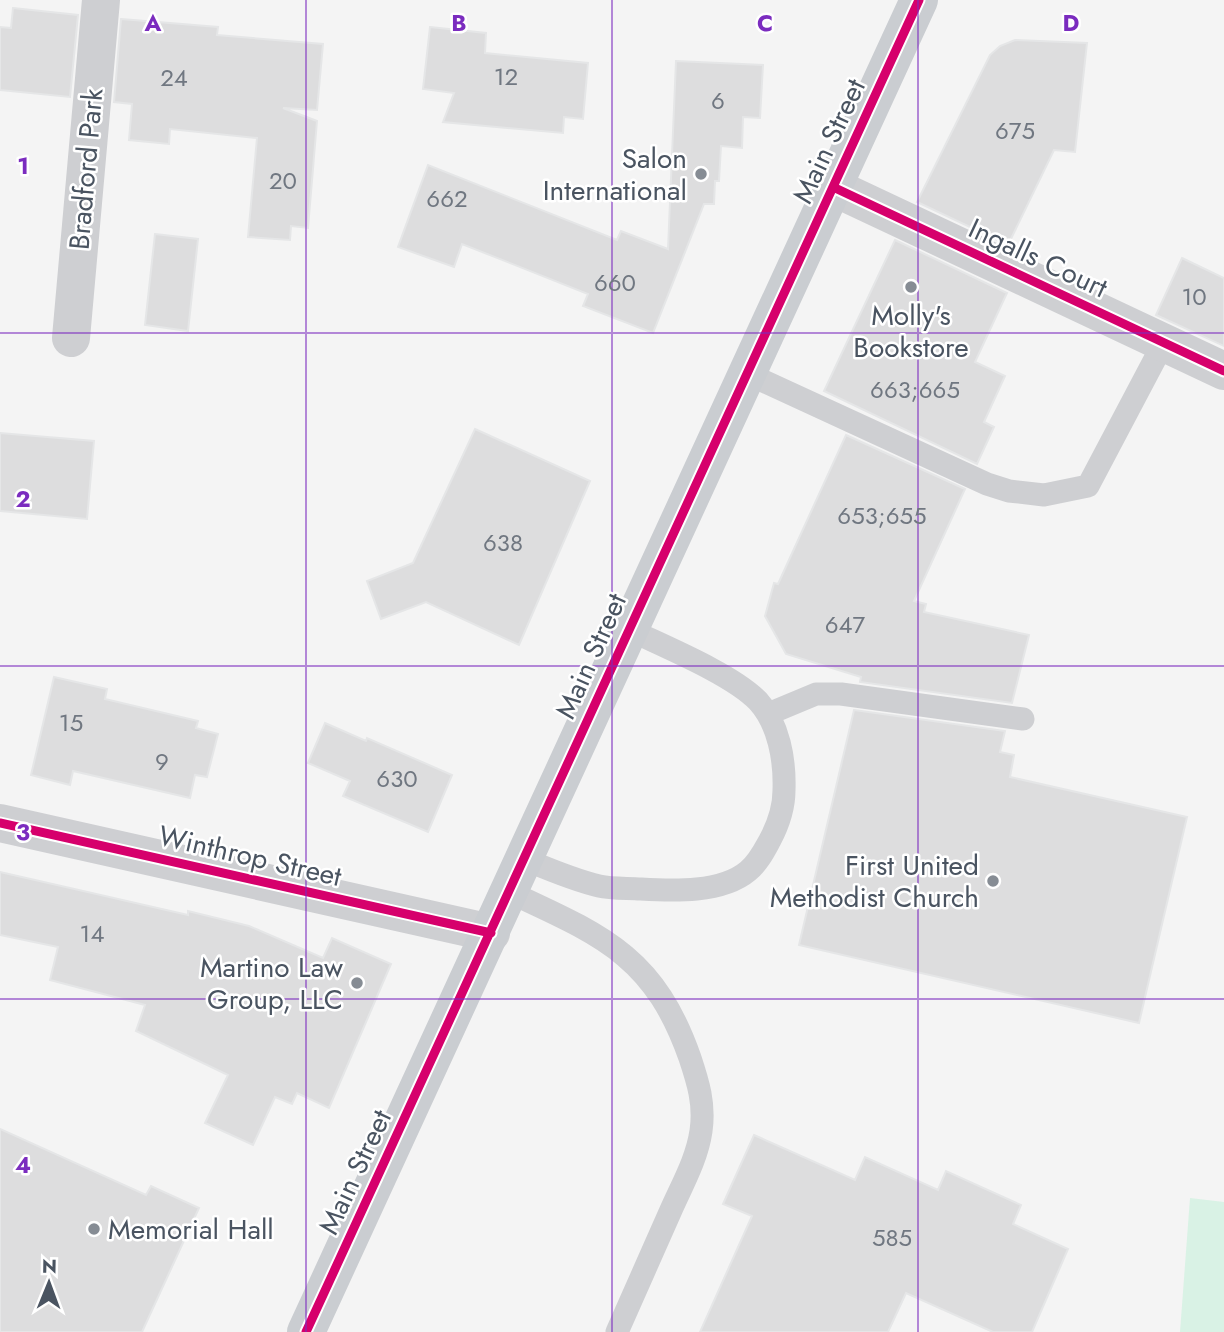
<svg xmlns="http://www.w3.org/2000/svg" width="1224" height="1332" font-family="Jost,sans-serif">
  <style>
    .green { fill: #d9f2e5 }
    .building { fill: #ddddde; stroke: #e5e6e7; stroke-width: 2 }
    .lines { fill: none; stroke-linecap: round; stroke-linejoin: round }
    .lane { stroke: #cecfd2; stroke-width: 23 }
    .street { stroke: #cecfd2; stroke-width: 38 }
    .primary { stroke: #cacdd1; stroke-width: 38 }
    .cycleway-casing { stroke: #fff; stroke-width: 13 }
    .cycleway { stroke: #d6006c; stroke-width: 9 }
    .grid { fill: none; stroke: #7b2cbf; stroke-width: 2; stroke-opacity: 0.55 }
    .poi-dot { fill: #868c94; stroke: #fff; stroke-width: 2.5 }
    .labels { text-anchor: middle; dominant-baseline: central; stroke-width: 5; stroke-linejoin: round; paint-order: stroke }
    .number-label { font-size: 24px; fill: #707781 }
    .street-label { font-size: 28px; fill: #4a5461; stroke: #fff }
    .poi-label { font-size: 28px; fill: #4a5461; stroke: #fff; text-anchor: end }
    .grid-label { font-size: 23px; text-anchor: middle; font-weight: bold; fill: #7b2cbf; stroke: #fff; stroke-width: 5; stroke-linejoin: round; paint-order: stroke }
  </style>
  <rect width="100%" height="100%" fill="#f4f4f4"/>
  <!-- green -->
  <path class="green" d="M 1190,1198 L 1224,1202 L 1224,1332 L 1180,1332 Z"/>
  <!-- building -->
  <path class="building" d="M 13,8 L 78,15 L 70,97 L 0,90 L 0,27 L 11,28 Z
    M 121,19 L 218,27 L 217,35 L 323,44 L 317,110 L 283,108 L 317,121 L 308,228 L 291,226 L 290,240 L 248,237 L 257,138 L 170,129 L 169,144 L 129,140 L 132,104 L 114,102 Z
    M 430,27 L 486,33 L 485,53 L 588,63 L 583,119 L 564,117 L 563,133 L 443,122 L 454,93 L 423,89 Z
    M 1015,40 L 1087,43 L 1075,152 L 1054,150 L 1008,245 L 917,202 L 990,55 L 1000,46 Z
    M 676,61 L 763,65 L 760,118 L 743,117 L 742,148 L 721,146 L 719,181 L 715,181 L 714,204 L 704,204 L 653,333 L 583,306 L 588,294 L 462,244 L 454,267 L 398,247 L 428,165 L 617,240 L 621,231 L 668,249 Z
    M 155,234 L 198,239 L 188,331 L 145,325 Z
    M 895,240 L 1007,293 L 975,362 L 1005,376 L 984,422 L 994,427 L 977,464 L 824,391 Z
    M 1182,258 L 1224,278 L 1224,346 L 1156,315 Z
    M 475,429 L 590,481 L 519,645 L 426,602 L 381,619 L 367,581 L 413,563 Z
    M 0,433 L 94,441 L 87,519 L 0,511 Z
    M 846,435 L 965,489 L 914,601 L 926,604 L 924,612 L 1029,635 L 1012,703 L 860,682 L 861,677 L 786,654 L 765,616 L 774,583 L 778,584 Z
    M 54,677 L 107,689 L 105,699 L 198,721 L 196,728 L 218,734 L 207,777 L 195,775 L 190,798 L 73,771 L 70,785 L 31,775 Z
    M 854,710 L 1005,731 L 1000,752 L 1014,755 L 1010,777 L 1187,817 L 1139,1023 L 799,945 Z
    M 325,723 L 366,741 L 367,738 L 452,775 L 428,832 L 343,796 L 350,781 L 308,763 Z
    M 0,872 L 188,915 L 188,911 L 249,926 L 323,958 L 332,938 L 391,964 L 329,1108 L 297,1093 L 292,1104 L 275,1097 L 253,1145 L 205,1123 L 228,1075 L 136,1031 L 145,1005 L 50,980 L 58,947 L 0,935 Z
    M 0,1129 L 146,1195 L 151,1186 L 199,1208 L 142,1332 L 0,1332 Z
    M 754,1135 L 855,1180 L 865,1157 L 938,1190 L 946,1171 L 1021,1205 L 1013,1224 L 1068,1249 L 1032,1332 L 993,1332 L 906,1293 L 888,1332 L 700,1332 L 752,1216 L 723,1204 Z"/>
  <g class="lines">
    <!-- lane -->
    <path class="lane" d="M 746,373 L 987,484 L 1009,491 L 1044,495 L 1088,486 L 1164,342
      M 768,714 L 816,694 L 841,694 L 1023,719
      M 524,859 C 548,869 573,880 599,886 C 612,889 627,888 641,889 C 673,891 722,893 748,871 C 758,863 764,851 770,840 C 778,825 784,808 784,790 C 785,760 779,724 758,701 C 732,674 663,646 628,629
      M 509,892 C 601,935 654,955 690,1058 C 698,1082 705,1104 701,1131 C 697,1159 682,1185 671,1210 C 653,1251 635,1291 617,1332"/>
    <!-- street -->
    <path class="street" d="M 833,187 L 1224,371
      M 71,338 L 101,0
      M 0,823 L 491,933"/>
    <!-- primary -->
    <path class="primary" d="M 306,1332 L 919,0"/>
    <defs>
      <path id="cycleway" d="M 833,187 L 1224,371
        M 0,823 L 491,933
        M 306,1332 L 919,0"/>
    </defs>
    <!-- cycleway casing -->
    <use href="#cycleway" class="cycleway-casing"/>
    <!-- cycleway -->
    <use href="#cycleway" class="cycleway"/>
  </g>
  <!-- grid -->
  <path class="grid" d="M 306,0 L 306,1332M 612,0 L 612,1332M 918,0 L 918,1332M 0,333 L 1224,333M 0,666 L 1224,666M 0,999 L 1224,999"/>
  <!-- markers -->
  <g class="poi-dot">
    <circle cx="701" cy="174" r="7"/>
    <circle cx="911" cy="287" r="7"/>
    <circle cx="993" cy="881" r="7"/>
    <circle cx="357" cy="983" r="7"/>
    <circle cx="94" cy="1229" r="7"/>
  </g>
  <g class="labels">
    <!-- number labels -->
    <g class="number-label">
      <text x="506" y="76">12</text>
      <text x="174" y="77">24</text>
      <text x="718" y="100">6</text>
      <text x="1015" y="130">675</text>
      <text x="283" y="180">20</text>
      <text x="447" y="198">662</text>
      <text x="615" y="282">660</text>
      <text x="1194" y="296">10</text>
      <text x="915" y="389">663;665</text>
      <text x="882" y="515">653;655</text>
      <text x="503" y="542">638</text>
      <text x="845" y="624">647</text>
      <text x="71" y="722">15</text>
      <text x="162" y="761">9</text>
      <text x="397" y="778">630</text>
      <text x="92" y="933">14</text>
      <text x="892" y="1237">585</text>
    </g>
    <!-- street labels -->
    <g class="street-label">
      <text transform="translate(829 141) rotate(-65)">Main Street</text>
      <text transform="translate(86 169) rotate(-85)">Bradford Park</text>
      <text transform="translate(1038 258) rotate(25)">Ingalls Court</text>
      <text transform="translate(591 656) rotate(-66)">Main Street</text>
      <text transform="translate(250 856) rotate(13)">Winthrop Street</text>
      <text transform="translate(355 1172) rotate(-65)">Main Street</text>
    </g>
    <!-- poi labels -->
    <g class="poi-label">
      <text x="687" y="158">Salon<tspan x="687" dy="32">International</tspan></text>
      <text x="911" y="315" text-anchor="middle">Molly's<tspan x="911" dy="32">Bookstore</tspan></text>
      <text x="979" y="865">First United<tspan x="979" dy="32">Methodist Church</tspan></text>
      <text x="343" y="967">Martino Law<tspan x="343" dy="32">Group, LLC</tspan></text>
      <text x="108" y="1229" text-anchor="start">Memorial Hall</text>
    </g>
  </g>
  <g class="grid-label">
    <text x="153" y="31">A</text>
    <text x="459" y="31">B</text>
    <text x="765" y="31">C</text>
    <text x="1071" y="31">D</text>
    <text x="23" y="174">1</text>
    <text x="23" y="507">2</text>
    <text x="23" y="840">3</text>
    <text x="23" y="1173">4</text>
  </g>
  <!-- north arrow -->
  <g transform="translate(49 1283) rotate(1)" stroke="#ffffff" stroke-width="5" paint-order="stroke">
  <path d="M0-5L12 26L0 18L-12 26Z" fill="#4a5461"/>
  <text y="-10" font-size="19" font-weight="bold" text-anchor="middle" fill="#4a5461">N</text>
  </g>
</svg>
